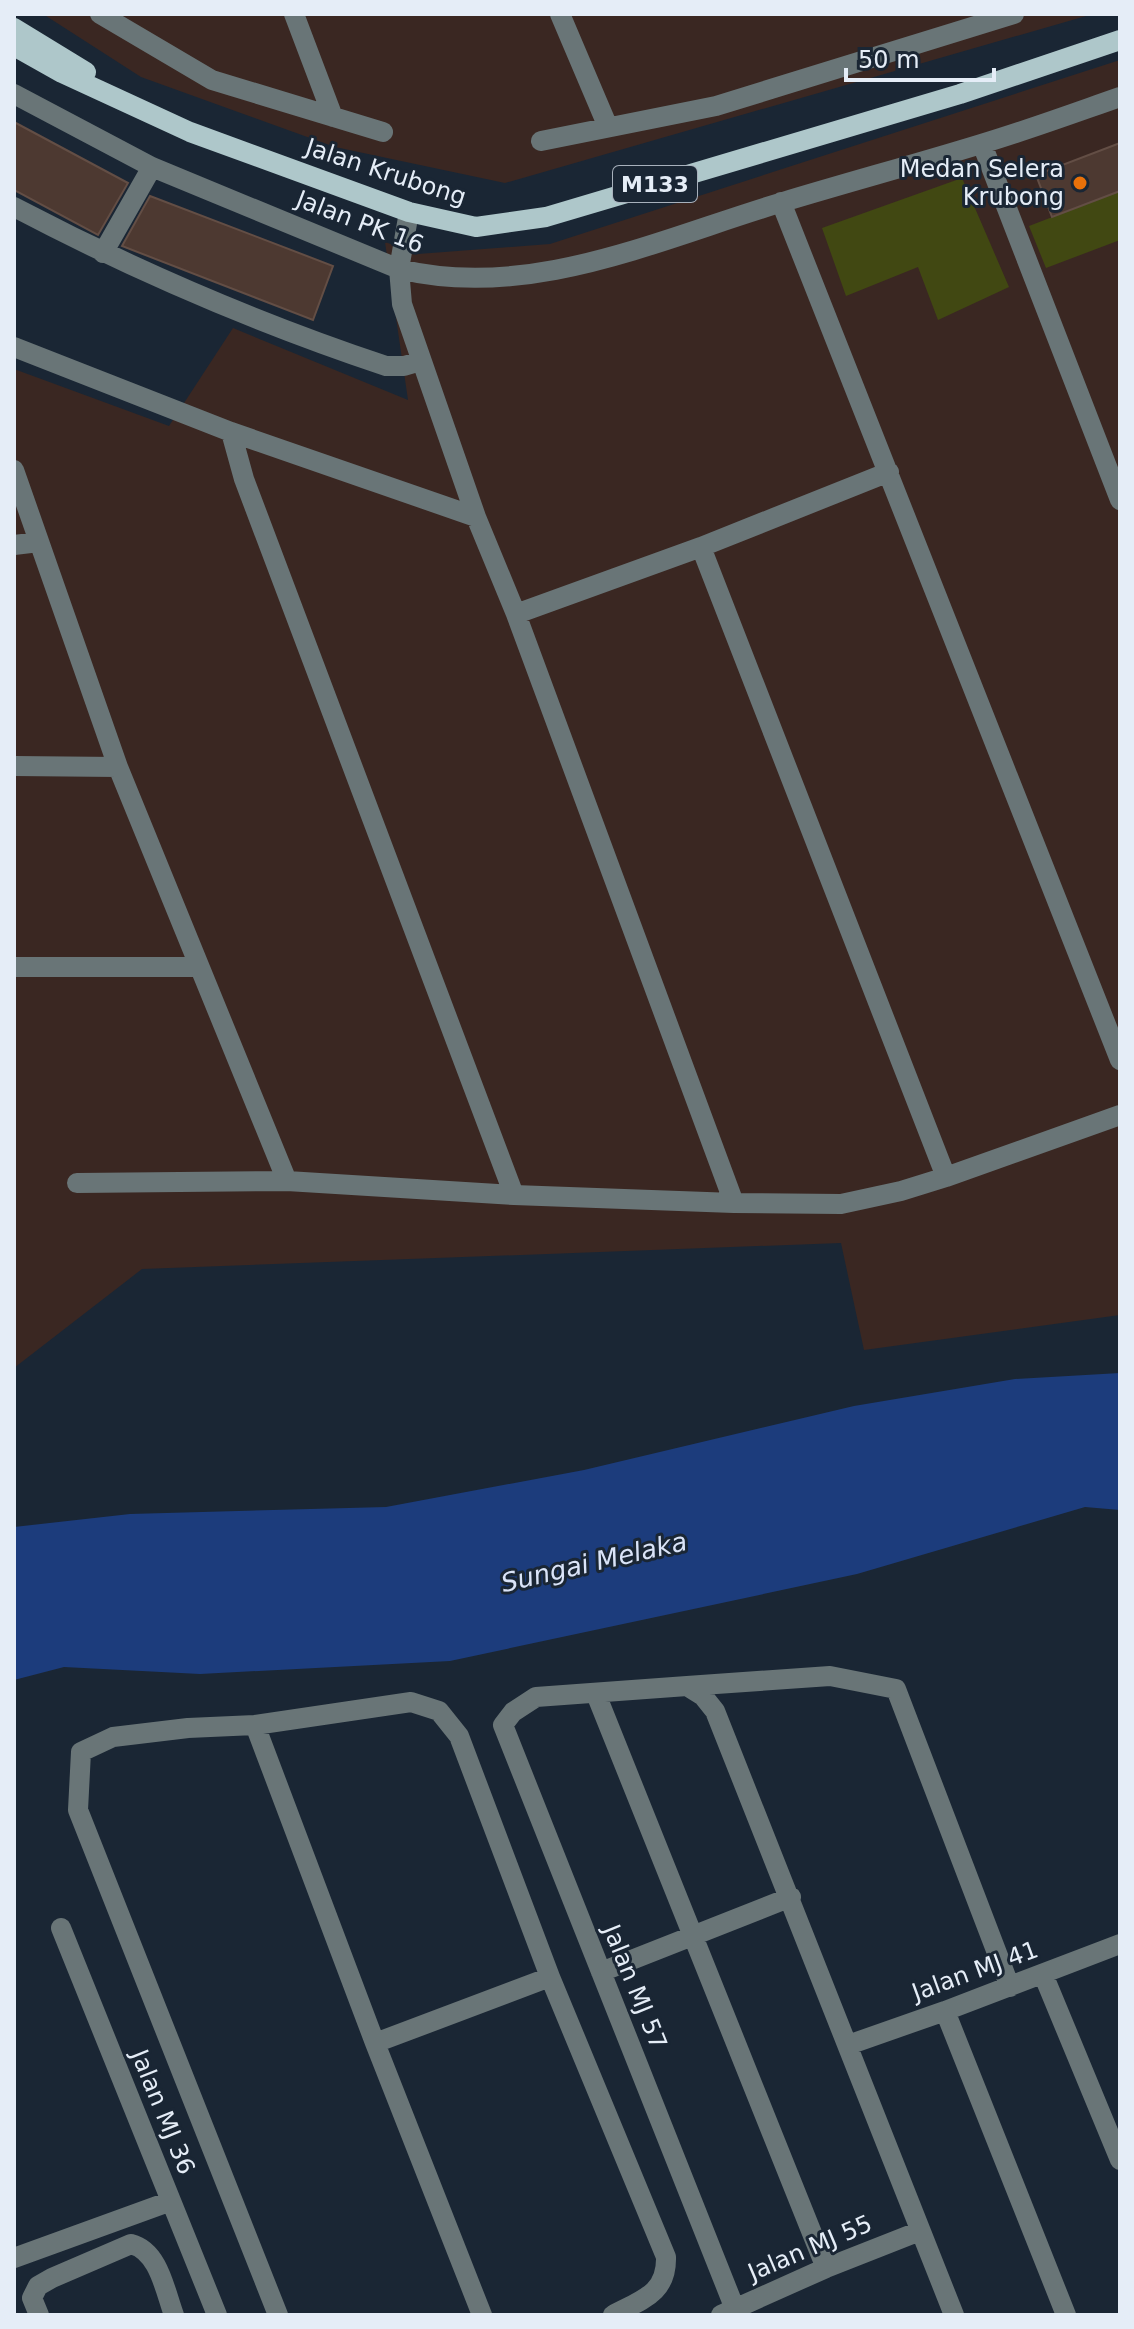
<svg xmlns="http://www.w3.org/2000/svg" width="1134" height="2329" font-family="'DejaVu Sans',sans-serif">
  <style>
    .industrial { fill: #3a2722 }
    .green { fill: #414812 }
    .water { fill: #1c3c7c }
    .building { fill: #4d3931; stroke: #634e45; stroke-width: 2 }
    .lines { fill: none; stroke-linecap: round; stroke-linejoin: round }
    .minor { stroke: #697577; stroke-width: 20 }
    .major { stroke: #aec7ca; stroke-width: 20 }
    .food-dot { fill: #e8710a; stroke: #1a2634; stroke-width: 3 }
    .labels { text-anchor: middle; dominant-baseline: central; stroke-width: 6; stroke-linejoin: round; paint-order: stroke }
    .shield { fill: #1a2634; stroke: #a8b1bc; stroke-width: 2 }
    .shield-label { font-size: 22px; font-weight: bold; fill: #e5edf7 }
    .poi-label { font-size: 24px; fill: #e5edf7; stroke: #1a2634; text-anchor: end }
    .street-label { font-size: 24px; fill: #e5edf7; stroke: #1a2634 }
    .water-label { font-size: 26px; font-style: italic; fill: #dae4f8; stroke: #1a2634 }
  </style>
  <rect width="100%" height="100%" fill="#1a2634"/>
  <!-- industrial -->
  <path class="industrial" d="M 43,14 L 1093,14 L 505,183 L 335,147 L 141,77 Z
    M 1120,60 L 1120,1315 L 864,1350 L 841,1243 L 142,1269 L 14,1368 L 14,369 L 169,426 L 233,328 L 408,400 L 385,242 L 418,254 L 550,244 Z"/>
  <!-- green -->
  <path class="green" d="M 962,178 L 1009,287 L 938,320 L 918,267 L 846,296 L 822,228 Z
    M 1120,191 L 1120,240 L 1046,268 L 1029,226 Z"/>
  <!-- water -->
  <path class="water" d="M 1120,1373 L 1120,1510 L 1085,1507 L 857,1574 L 450,1661 L 200,1674 L 64,1667 L 14,1680 L 14,1527 L 130,1514 L 386,1507 L 584,1470 L 854,1406 L 1015,1379 Z"/>
  <!-- building -->
  <path class="building" d="M 14,122 L 128,183 L 98,235 L 14,190 Z
    M 1120,143 L 1120,191 L 1052,217 L 1036,175 Z
    M 150,196 L 333,266 L 313,320 L 122,246 Z"/>
  <g class="lines">
    <!-- minor -->
    <path class="minor" d="M 100,14 L 212,80 L 383,132
      M 294,14 L 333,117
      M 560,14 L 608,127
      M 14,94 L 152,167 L 399,269 C 530,301 659,239 783,202 C 849,182 916,164 981,144 C 1028,130 1074,113 1120,97
      M 541,141 L 716,106 L 1014,14
      M 982,144 L 1120,500
      M 781,202 L 1120,1060
      M 14,207 C 134,270 257,323 386,366 L 404,366 L 421,361
      M 409,212 L 399,269 L 402,304 L 476,517 L 516,614 L 734,1203
      M 103,253 L 152,167
      M 14,347 L 231,432 L 476,517
      M 231,432 L 244,479 L 514,1195
      M 14,470 L 118,767 L 287,1181
      M 14,545 L 39,542
      M 701,547 L 946,1177
      M 516,614 L 701,547 L 889,472
      M 14,766 L 118,767
      M 14,967 L 198,967
      M 77,1183 L 287,1181 L 514,1195 L 734,1203 L 841,1204 L 901,1191 L 946,1177 L 1120,1115
      M 687,1686 L 830,1676 L 896,1689 L 1010,1987
      M 596,1694 L 826,2268
      M 255,1725 L 375,2043 L 482,2315
      M 61,1928 L 217,2315
      M 601,1972 L 791,1897
      M 1043,1974 L 1120,2160
      M 945,2011 L 1066,2315
      M 375,2043 L 550,1977
      M 848,2045 L 945,2011 L 1120,1944
      M 14,2258 L 171,2201
      M 735,2309 L 503,1725 L 513,1712 L 536,1697 L 687,1686 L 703,1696 L 715,1711 L 954,2315
      M 39,2315 L 32,2298 L 38,2286 L 52,2278 L 131,2244 C 159,2251 165,2291 174,2315
      M 278,2315 L 78,1810 L 81,1752 L 113,1737 L 188,1728 L 255,1725 L 411,1702 L 439,1711 L 459,1736 L 550,1977 L 666,2257 C 667,2294 641,2300 613,2315
      M 721,2315 L 826,2268 L 920,2231"/>
    <!-- major -->
    <path class="major" d="M 14,28 L 86,72
      M 14,46 L 62,73 L 190,132 L 409,212 L 476,227 L 546,217 L 960,94 L 1120,40"/>
  </g>
  <!-- markers -->
  <circle class="food-dot" cx="1080" cy="183" r="8"/>
  <g class="labels">
    <!-- shield labels -->
    <rect class="shield" x="613" y="166" width="84" height="36" rx="6"/>
    <g class="shield-label">
      <text x="655" y="184">M133</text>
    </g>
    <!-- poi labels -->
    <g class="poi-label">
      <text x="1064" y="169">Medan Selera<tspan x="1064" dy="28">Krubong</tspan></text>
    </g>
    <!-- street labels -->
    <g class="street-label">
      <text transform="translate(386 172) rotate(18)">Jalan Krubong</text>
      <text transform="translate(360 222) rotate(21)">Jalan PK 16</text>
      <text transform="translate(975 1971) rotate(-20)">Jalan MJ 41</text>
      <text transform="translate(635 1987) rotate(68)">Jalan MJ 57</text>
      <text transform="translate(163 2112) rotate(68)">Jalan MJ 36</text>
      <text transform="translate(810 2248) rotate(-23)">Jalan MJ 55</text>
    </g>
    <!-- water labels -->
    <g class="water-label">
      <text transform="translate(594 1562) rotate(-13)">Sungai Melaka</text>
    </g>
  </g>
  <!-- border -->
  <rect width="1134" height="2329" fill="none" stroke="#e5edf7" stroke-width="32"/>
  <!-- scale -->
  <path d="M846 68v12h148v-12" fill="none" stroke="#e5edf7" stroke-width="4"/>
  <text x="858" y="68" font-size="24" fill="#e5edf7" stroke="#1a2634" stroke-width="6" paint-order="stroke">50 m</text>
</svg>
